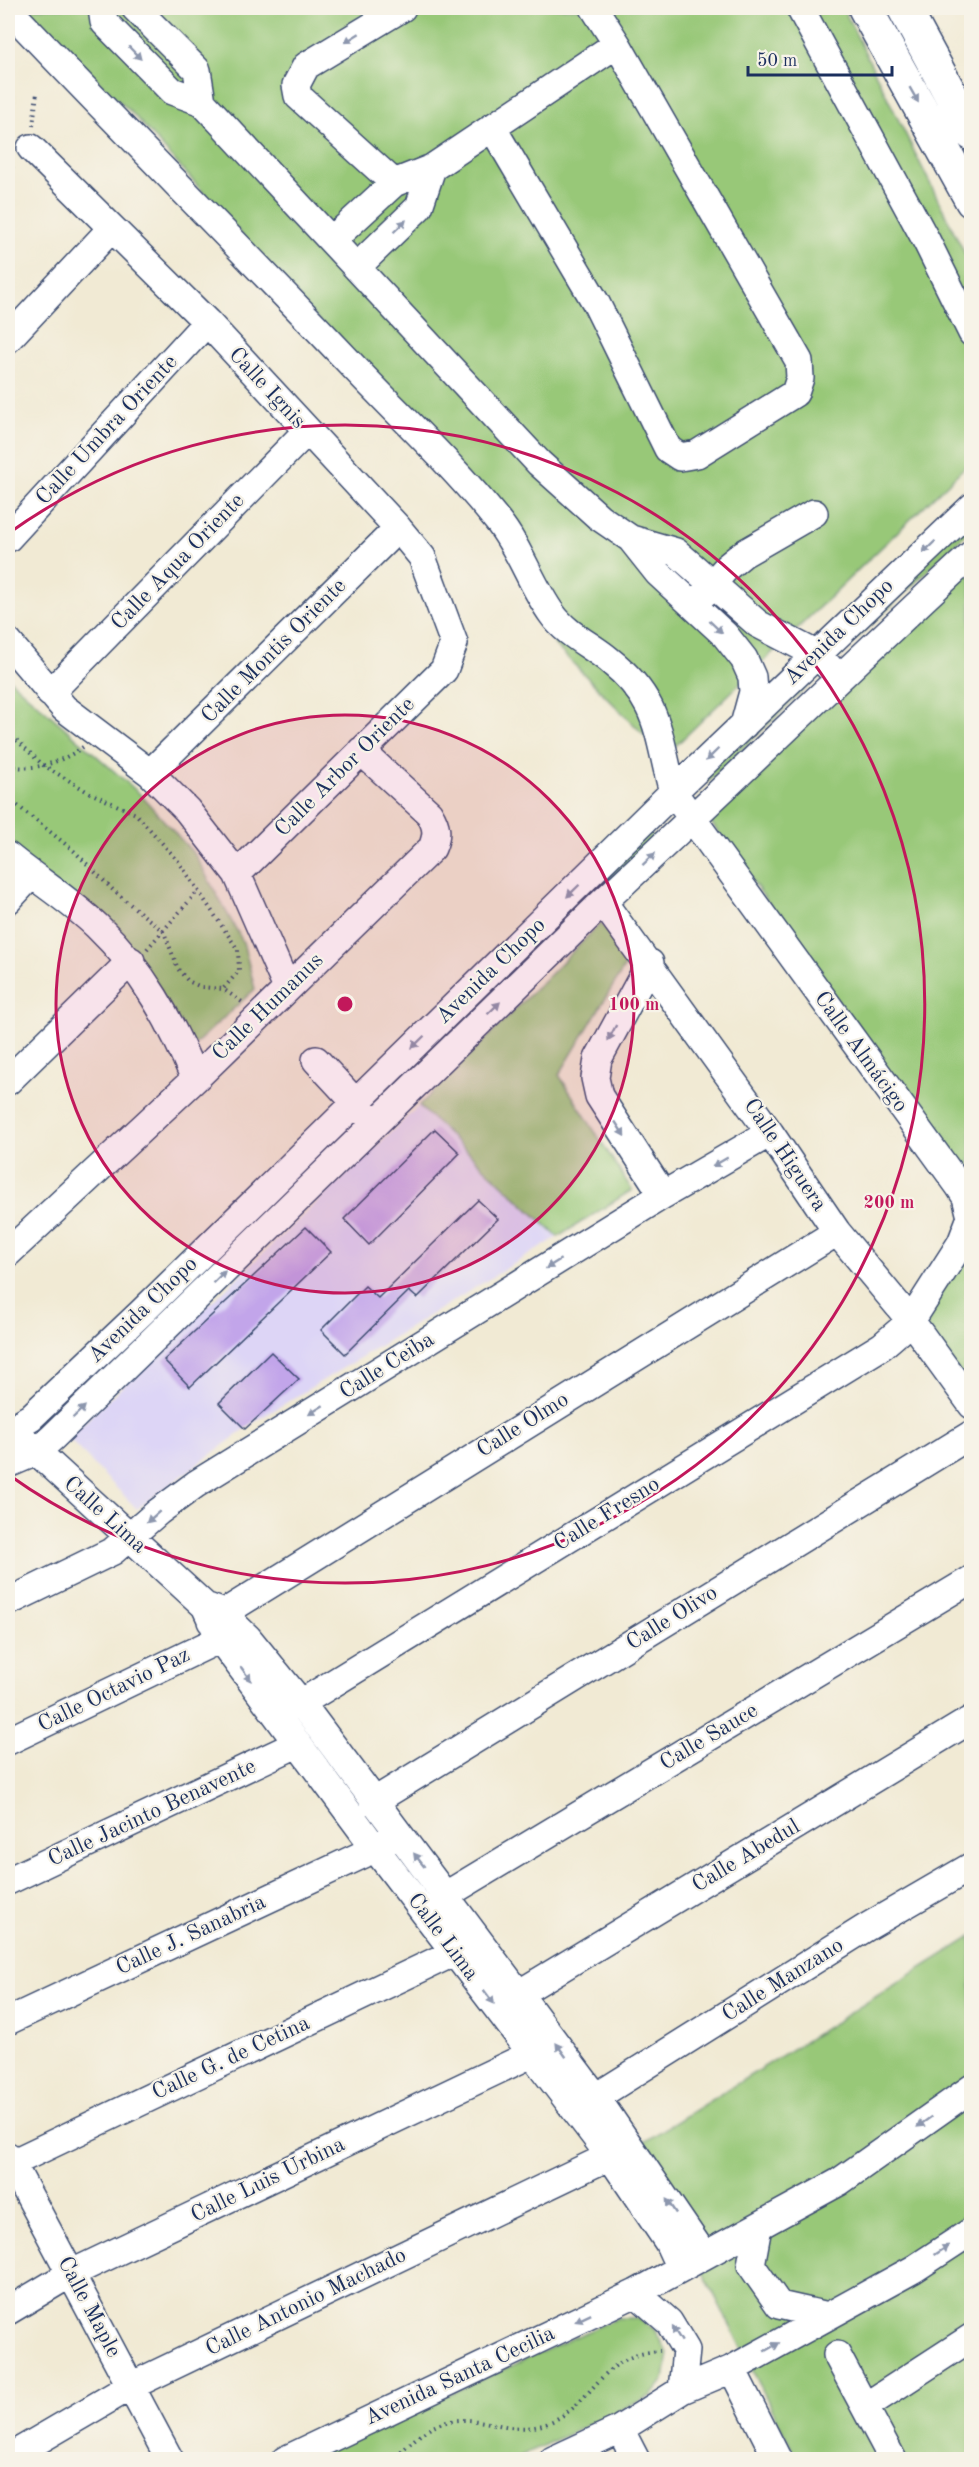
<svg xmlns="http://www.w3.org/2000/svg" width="979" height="2467" font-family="'Old Standard TT',serif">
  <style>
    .built { fill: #ddd5f6 }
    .green { fill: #98c878; stroke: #5a7c6b; stroke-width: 1.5 }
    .building { fill: #c2a5ea }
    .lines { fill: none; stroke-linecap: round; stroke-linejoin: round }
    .minor-casing { stroke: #3b4b70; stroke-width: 30 }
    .major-casing { stroke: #3b4b70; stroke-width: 36 }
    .path { stroke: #3b4b70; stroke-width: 4; stroke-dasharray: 1.5 4.5; stroke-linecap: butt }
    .minor { stroke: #fff; stroke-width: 27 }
    .major { stroke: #fff; stroke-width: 33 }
    .oneway { fill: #8d97ae }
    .ring { fill: none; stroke: #c2185b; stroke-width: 3 }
    .labels { text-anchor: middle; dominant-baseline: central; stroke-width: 4.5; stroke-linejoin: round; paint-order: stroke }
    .street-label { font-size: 22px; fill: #1b2f5e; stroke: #f7f3e8 }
    .centre { fill: #c2185b; stroke: #f7f3e8; stroke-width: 3 }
    .ring-label { font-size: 18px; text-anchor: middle; font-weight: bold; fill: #c2185b; stroke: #f7f3e8; stroke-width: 4.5; stroke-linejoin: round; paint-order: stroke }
  </style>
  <rect width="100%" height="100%" fill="#f7f3e8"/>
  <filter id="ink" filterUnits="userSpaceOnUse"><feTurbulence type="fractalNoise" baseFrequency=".0167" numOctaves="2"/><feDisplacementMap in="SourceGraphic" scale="12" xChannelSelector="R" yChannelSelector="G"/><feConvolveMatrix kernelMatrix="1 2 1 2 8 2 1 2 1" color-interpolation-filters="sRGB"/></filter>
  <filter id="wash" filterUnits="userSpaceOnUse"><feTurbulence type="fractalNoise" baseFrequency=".008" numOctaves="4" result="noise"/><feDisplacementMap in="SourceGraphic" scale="24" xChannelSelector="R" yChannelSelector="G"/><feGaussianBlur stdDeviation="1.35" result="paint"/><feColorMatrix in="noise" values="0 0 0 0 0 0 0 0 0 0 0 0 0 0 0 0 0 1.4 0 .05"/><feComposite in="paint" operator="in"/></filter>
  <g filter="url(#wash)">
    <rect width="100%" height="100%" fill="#f1ead4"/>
    <!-- built -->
    <path class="built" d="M 419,1106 L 558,1237 L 256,1421 L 137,1509 L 68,1438 Z"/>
    <!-- green -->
    <path class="green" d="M 19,8 L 843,8 L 971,266 L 971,461 L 665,756 L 555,645 L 508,531 L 130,111 Z
      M 971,515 L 971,529 L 707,783 L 700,776 Z
      M 971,562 L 971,1189 L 705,814 Z
      M 8,678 L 139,793 L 195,855 L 243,942 L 255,989 L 192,1047 L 8,843 Z
      M 646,829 L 653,837 L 381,1105 L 373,1096 Z
      M 601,923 L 628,961 L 559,1075 L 632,1190 L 558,1237 L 419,1106 Z
      M 971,1244 L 971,1398 L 919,1316 Z
      M 971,1937 L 971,2459 L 797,2459 L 639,2145 Z
      M 617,2318 L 636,2318 L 654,2329 L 668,2353 L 664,2380 L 651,2396 L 514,2459 L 304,2460 Z"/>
    <g id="blocks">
      <!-- building -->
      <path class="building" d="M 435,1129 L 460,1153 L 369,1245 L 344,1219 Z
        M 478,1200 L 498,1219 L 417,1298 L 409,1291 L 345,1354 L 321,1330 L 365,1286 L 378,1298 Z
        M 306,1227 L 331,1252 L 190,1387 L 164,1360 Z
        M 271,1352 L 299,1379 L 245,1429 L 219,1403 Z"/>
    </g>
  </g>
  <g filter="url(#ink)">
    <use href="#blocks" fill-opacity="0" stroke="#3b4b70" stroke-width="1.5"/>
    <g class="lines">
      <defs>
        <path id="minor" d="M 102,8 L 104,22 L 172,91 L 202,102 L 539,463 L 599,517 L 631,539 L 658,573 L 725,635 L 744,659 L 752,677 L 753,692 L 744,725
          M 135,8 L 197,70 L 202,102
          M 594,8 L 617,44
          M 800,8 L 927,242 L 972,333
          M 8,9 C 121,128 237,244 350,363 C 399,415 452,464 497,520 C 520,548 531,585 552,614 C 566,634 591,645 609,660 C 661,701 657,734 673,792 L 959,1186 L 966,1197 L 971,1217 L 961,1243 L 911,1321 L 882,1346 L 301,1703
          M 31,148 L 207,322 L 398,528 L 422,557 L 454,643 L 444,670 L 237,874
          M 394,183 L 298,96 L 296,85 L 306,66 L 402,8
          M 332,240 L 394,183 L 432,168 L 617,44 L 799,361 L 800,378 L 795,393 L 697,454 L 680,457 L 668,449 L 596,303 L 492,127
          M 358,266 L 419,207 L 432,168
          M 8,339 L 111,229
          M 8,538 L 207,322
          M 631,539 L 676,552 L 758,624 L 816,654 L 829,667
          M 700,598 L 727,567 L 743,554 L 814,513
          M 8,642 L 64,708 L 150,773 L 187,810 L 237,874 L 287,988
          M 50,693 L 307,431
          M 150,773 L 398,528
          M 8,856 C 37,880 70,900 97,926 C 143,970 171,1021 195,1079
          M 8,900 L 31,875
          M 603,902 L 770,1133 L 837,1232 L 911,1321 L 972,1405
          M 650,963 L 598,1059 L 595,1078 L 599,1096 L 663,1195
          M 316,1060 L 368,1116
          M 8,1081 L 131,961
          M 8,1253 L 195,1079 L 432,848 C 438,834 437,826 429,813 L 361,751
          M 8,1431 L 31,1417 L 141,1313 L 673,792 L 972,507
          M 23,1439 L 205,1606 L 221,1612 L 248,1638 L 301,1703 L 596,2097 L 704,2255
          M 8,1464 L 36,1452 L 52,1438 L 603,902 C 727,787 847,669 972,554
          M 8,1602 L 113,1551 L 158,1512 L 196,1484 L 663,1195 L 770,1133
          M 205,1606 L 220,1639 L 375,1848 L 610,2156 L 668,2242 L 680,2268
          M 211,1621 L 837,1232
          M 8,1741 L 220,1639
          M 373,1802 L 972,1434
          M 8,1881 L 297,1744
          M 446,1895 L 972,1579
          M 520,1993 L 972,1719
          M 8,2021 L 364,1854 L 391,1838
          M 596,2097 L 867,1927 L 972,1866
          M 8,2156 L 170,2460
          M 8,2165 L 455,1952
          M 758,2227 L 751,2265 L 779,2305 L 828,2316
          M 636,2293 L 669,2322 L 686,2350 L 682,2390
          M 8,2311 L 70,2274 L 519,2060 L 530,2052
          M 837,2355 L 893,2460
          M 732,2369 L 778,2460
          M 866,2406 L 972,2337
          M 620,2429 L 636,2460
          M 8,2458 L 131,2386 L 610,2156
          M 285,2460 L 636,2293 L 839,2182 L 972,2088
          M 553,2460 L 620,2429 L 682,2390 L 732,2369 L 914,2269 L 972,2231"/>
        <path id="major" d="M 865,8 L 972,201
          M 904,8 L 972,134"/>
      </defs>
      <!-- minor casing -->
      <use href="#minor" class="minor-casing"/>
      <!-- major casing -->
      <use href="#major" class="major-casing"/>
      <!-- path -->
      <path class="path" d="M 33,126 L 37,93
        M 8,172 L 15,164
        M 8,732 L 43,765 L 88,792 L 136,814 L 179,862 L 238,950 L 239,971 L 223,989 L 242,1002
        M 8,766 C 35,771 60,763 83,747
        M 8,798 L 74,851 L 114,891 L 164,932 L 178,969 L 188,981 L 201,987 L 223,989
        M 147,949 L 198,891
        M 392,2460 C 405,2449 416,2436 431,2428 C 475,2405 506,2440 548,2423 C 597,2403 597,2355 660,2351"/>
      <!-- minor -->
      <use href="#minor" class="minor"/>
      <!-- major -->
      <use href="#major" class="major"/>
    </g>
    <!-- one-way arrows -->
    <defs><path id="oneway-solid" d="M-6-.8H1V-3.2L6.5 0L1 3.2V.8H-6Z" transform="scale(1.5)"/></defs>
    <g class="oneway">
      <use href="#oneway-solid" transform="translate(352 38) rotate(148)"/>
      <use href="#oneway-solid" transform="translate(135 53) rotate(46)"/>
      <use href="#oneway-solid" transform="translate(914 95) rotate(60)"/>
      <use href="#oneway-solid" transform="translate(400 226) rotate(-44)"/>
      <use href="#oneway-solid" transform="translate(929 547) rotate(136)"/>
      <use href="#oneway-solid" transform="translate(716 627) rotate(43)"/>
      <use href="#oneway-solid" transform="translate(712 755) rotate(136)"/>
      <use href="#oneway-solid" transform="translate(649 859) rotate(-43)"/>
      <use href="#oneway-solid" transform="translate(573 891) rotate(136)"/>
      <use href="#oneway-solid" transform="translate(494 1008) rotate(-44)"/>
      <use href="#oneway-solid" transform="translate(612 1033) rotate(118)"/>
      <use href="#oneway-solid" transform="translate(418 1042) rotate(136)"/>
      <use href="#oneway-solid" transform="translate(620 1129) rotate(57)"/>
      <use href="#oneway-solid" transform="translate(720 1162) rotate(150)"/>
      <use href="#oneway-solid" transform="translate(553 1264) rotate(148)"/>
      <use href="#oneway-solid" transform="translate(219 1277) rotate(-44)"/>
      <use href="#oneway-solid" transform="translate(316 1410) rotate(148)"/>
      <use href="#oneway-solid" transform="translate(79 1412) rotate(-44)"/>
      <use href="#oneway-solid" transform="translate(153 1517) rotate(139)"/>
      <use href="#oneway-solid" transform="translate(246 1674) rotate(54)"/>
      <use href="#oneway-solid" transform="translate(419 1860) rotate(-128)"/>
      <use href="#oneway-solid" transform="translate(489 1997) rotate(53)"/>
      <use href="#oneway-solid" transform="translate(561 2050) rotate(-126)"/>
      <use href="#oneway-solid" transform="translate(924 2122) rotate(144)"/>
      <use href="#oneway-solid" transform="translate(671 2206) rotate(-124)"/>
      <use href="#oneway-solid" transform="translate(942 2250) rotate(-34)"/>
      <use href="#oneway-solid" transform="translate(583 2318) rotate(155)"/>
      <use href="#oneway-solid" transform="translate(677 2334) rotate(-122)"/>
      <use href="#oneway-solid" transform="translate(772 2347) rotate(-29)"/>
    </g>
  </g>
  <!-- distance rings -->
  <circle cx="345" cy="1004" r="289" fill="#c2185b" fill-opacity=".12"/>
  <g class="ring">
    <circle cx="345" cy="1004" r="289"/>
    <path d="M9 533A579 579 0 1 1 9 1475"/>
  </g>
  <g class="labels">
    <!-- street labels -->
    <g class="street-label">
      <text transform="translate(267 388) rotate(47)">Calle Ignis</text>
      <text transform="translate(107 430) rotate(-47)">Calle Umbra Oriente</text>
      <text transform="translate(178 562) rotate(-46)">Calle Aqua Oriente</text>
      <text transform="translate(839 632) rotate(-44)">Avenida Chopo</text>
      <text transform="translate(274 651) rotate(-45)">Calle Montis Oriente</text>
      <text transform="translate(345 767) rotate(-45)">Calle Arbor Oriente</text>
      <text transform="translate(491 971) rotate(-44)">Avenida Chopo</text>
      <text transform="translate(268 1007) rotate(-44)">Calle Humanus</text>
      <text transform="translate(861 1052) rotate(54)">Calle Almácigo</text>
      <text transform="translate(785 1155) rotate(56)">Calle Higuera</text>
      <text transform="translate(143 1310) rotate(-44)">Avenida Chopo</text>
      <text transform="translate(387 1366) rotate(-32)">Calle Ceiba</text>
      <text transform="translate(523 1425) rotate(-32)">Calle Olmo</text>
      <text transform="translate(607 1514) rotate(-32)">Calle Fresno</text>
      <text transform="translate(105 1515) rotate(42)">Calle Lima</text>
      <text transform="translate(672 1618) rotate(-32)">Calle Olivo</text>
      <text transform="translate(114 1690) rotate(-26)">Calle Octavio Paz</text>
      <text transform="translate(709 1737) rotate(-31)">Calle Sauce</text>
      <text transform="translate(152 1813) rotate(-25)">Calle Jacinto Benavente</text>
      <text transform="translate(746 1856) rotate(-31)">Calle Abedul</text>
      <text transform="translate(191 1935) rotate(-25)">Calle J. Sanabria</text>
      <text transform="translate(443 1937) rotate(53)">Calle Lima</text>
      <text transform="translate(783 1980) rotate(-32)">Calle Manzano</text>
      <text transform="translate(231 2058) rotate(-25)">Calle G. de Cetina</text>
      <text transform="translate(268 2180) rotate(-26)">Calle Luis Urbina</text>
      <text transform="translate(306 2302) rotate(-26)">Calle Antonio Machado</text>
      <text transform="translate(89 2307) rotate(62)">Calle Maple</text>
      <text transform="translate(460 2376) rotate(-25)">Avenida Santa Cecilia</text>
    </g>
  </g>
  <circle cx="345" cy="1004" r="9" class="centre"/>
  <g class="ring-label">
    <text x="634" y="1010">100 m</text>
    <text x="889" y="1208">200 m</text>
  </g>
  <!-- margin -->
  <rect width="979" height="2467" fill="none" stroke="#f7f3e8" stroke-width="30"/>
  <!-- scale -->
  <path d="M748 66v9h144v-9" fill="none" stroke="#1b2f5e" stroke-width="3"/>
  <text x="757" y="66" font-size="18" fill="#1b2f5e" stroke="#f7f3e8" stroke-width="4.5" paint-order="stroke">50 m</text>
</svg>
